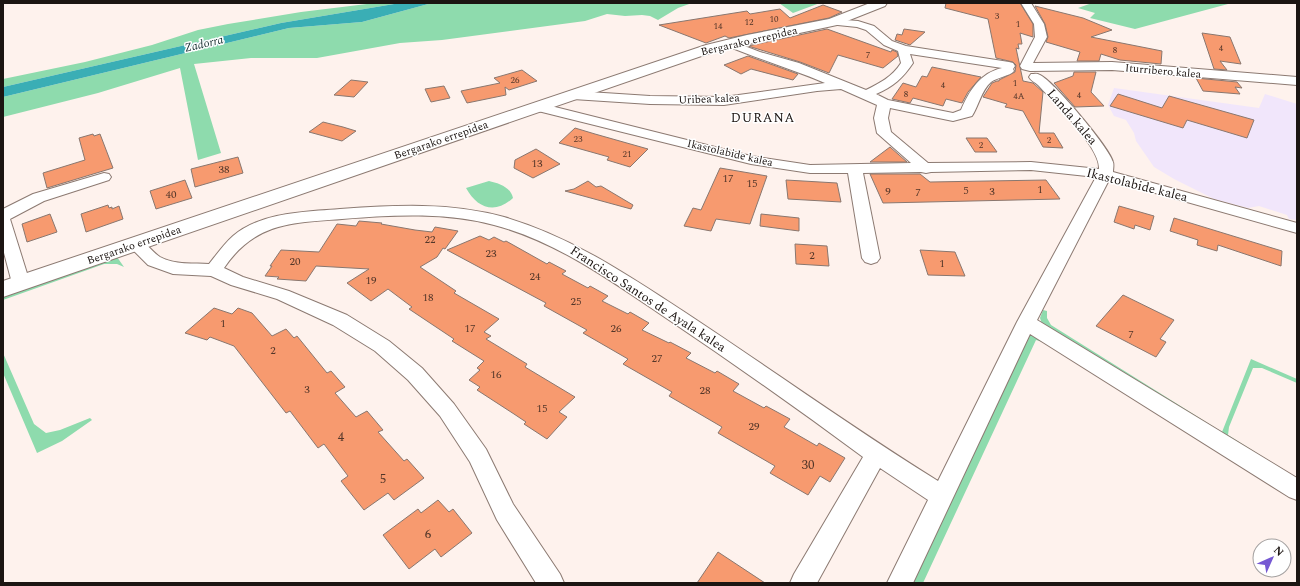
<svg xmlns="http://www.w3.org/2000/svg" width="1300" height="586" font-family="Spectral,serif">
  <style>
    .education { fill: #f1e6fb }
    .green { fill: #8edbad }
    .water { fill: #3aaeb5 }
    .building { fill: #f79a6f; stroke: #89776f }
    .lines { fill: none; stroke-linecap: round; stroke-linejoin: round }
    .street-casing { stroke: #8c7a72; stroke-width: 2 }
    .secondary-casing { stroke: #8c7a72; stroke-width: 2 }
    .street { fill: #fff; fill-rule: evenodd }
    .secondary { fill: #fff; fill-rule: evenodd }
    .labels { text-anchor: middle; dominant-baseline: central; stroke-width: 3; stroke-linejoin: round; paint-order: stroke }
    .far-number-label { font-size: 9px; fill: #533629 }
    .far-street-label { font-size: 11px; fill: #1c1512; stroke: #fff }
    .number-label { font-size: 11px; fill: #533629 }
    .far-water-label { font-size: 12px; font-style: italic; fill: #173032; stroke: #fff }
    .street-label { font-size: 13px; fill: #1c1512; stroke: #fff }
    .far-quarter-label { font-size: 13px; letter-spacing: 1px; fill: #1c1512; stroke: #fff }
    .near-number-label { font-size: 13px; fill: #533629 }
  </style>
  <rect width="100%" height="100%" fill="#fef2ed"/>
  <!-- education -->
  <path class="education" d="M 1114,88 L 1259,108 L 1265,94 L 1297,104 L 1297,220 L 1289,219 L 1287,215 L 1259,206 L 1248,208 L 1214,199 L 1174,179 L 1154,167 L 1136,141 L 1134,133 L 1126,120 L 1114,116 L 1108,105 Z"/>
  <!-- green -->
  <path class="green" d="M 375,3 L 400,3 L 281,23 L 3,87 L 3,79 L 85,62 L 152,45 L 198,30 L 228,24 L 301,12 Z
    M 432,3 L 692,3 L 678,8 L 658,20 L 650,16 L 642,15 L 625,16 L 607,14 L 585,21 L 442,40 L 400,43 L 317,58 L 251,58 L 194,64 L 221,153 L 198,160 L 180,68 L 98,93 L 3,117 L 3,97 L 289,28 L 362,22 Z
    M 779,3 L 820,3 L 793,13 Z
    M 1092,3 L 1253,3 L 1228,4 L 1135,29 L 1090,18 L 1095,13 L 1078,8 Z
    M 489,181 C 498,183 511,187 513,198 C 495,215 477,208 466,188 Z
    M 117,257 L 124,267 L 117,264 L 104,264 L 3,300 L 3,297 Z
    M 1043,310 L 1047,311 L 1047,318 L 1051,325 L 1222,432 L 1251,359 L 1297,379 L 1297,383 L 1262,368 L 1253,368 L 1229,427 L 1228,435 L 1297,478 L 1297,485 L 1042,324 L 1040,318 Z
    M 1040,334 L 1297,495 L 1297,501 L 1046,343 L 1036,340 L 923,583 L 911,583 L 1027,335 Z
    M 3,353 L 34,424 L 46,433 L 60,430 L 90,418 L 92,420 L 62,441 L 37,453 L 3,373 Z"/>
  <!-- water -->
  <path class="water" d="M 400,3 L 432,3 L 362,22 L 289,28 L 3,97 L 3,87 L 281,23 Z"/>
  <!-- building -->
  <path class="building" d="M 946,3 L 1020,3 L 1033,24 L 1033,37 L 1020,33 L 1022,44 L 1018,44 L 1019,49 L 1016,48 L 1023,81 L 1033,83 L 1043,92 L 1039,133 L 1054,133 L 1063,148 L 1043,147 L 1023,111 L 1005,107 L 1007,104 L 983,97 L 992,83 L 997,81 L 999,81 L 999,80 L 1015,72 L 1016,65 L 1013,62 L 996,58 L 988,19 L 945,8 Z
    M 823,5 L 842,12 L 829,18 L 729,38 L 725,36 L 706,43 L 659,25 L 747,11 L 750,14 L 780,9 L 790,18 Z
    M 1035,6 L 1083,18 L 1112,30 L 1091,37 L 1162,51 L 1161,64 L 1120,60 L 1101,54 L 1099,61 L 1077,61 L 1080,52 L 1046,42 L 1048,37 L 1045,24 Z
    M 827,29 L 891,52 L 892,50 L 897,52 L 898,56 L 883,68 L 838,55 L 829,73 L 800,62 L 748,46 Z
    M 904,29 L 925,32 L 910,45 L 895,40 L 897,34 L 902,35 Z
    M 1202,33 L 1230,37 L 1241,64 L 1220,61 L 1227,70 L 1214,69 Z
    M 748,56 L 762,61 L 798,74 L 793,80 L 751,69 L 741,74 L 724,65 Z
    M 932,67 L 981,77 L 968,92 L 962,103 L 946,99 L 943,106 L 913,98 L 910,103 L 892,99 L 903,83 L 916,87 L 922,76 L 927,77 Z
    M 522,70 L 537,81 L 509,90 L 505,87 L 506,95 L 467,103 L 461,91 L 500,83 L 494,78 Z
    M 1074,72 L 1096,72 L 1091,92 L 1104,106 L 1075,107 L 1054,83 L 1073,76 Z
    M 1196,78 L 1237,82 L 1242,88 L 1235,87 L 1240,94 L 1203,91 Z
    M 351,80 L 368,82 L 354,97 L 334,95 Z
    M 444,86 L 450,98 L 431,102 L 425,89 Z
    M 1118,94 L 1162,108 L 1169,96 L 1254,120 L 1247,138 L 1187,120 L 1183,128 L 1110,106 Z
    M 323,122 L 343,127 L 356,131 L 342,141 L 309,132 Z
    M 575,128 L 595,134 L 648,149 L 630,167 L 607,160 L 609,157 L 559,143 Z
    M 93,134 L 94,136 L 100,134 L 113,168 L 47,188 L 43,173 L 85,160 L 79,138 Z
    M 966,138 L 987,138 L 997,152 L 975,152 Z
    M 890,147 L 907,162 L 870,162 Z
    M 536,149 L 560,164 L 533,178 L 514,168 L 515,160 Z
    M 238,157 L 243,173 L 195,187 L 191,169 Z
    M 720,168 L 767,176 L 750,224 L 716,219 L 711,231 L 684,226 L 693,208 L 701,210 Z
    M 870,174 L 920,174 L 930,182 L 1046,180 L 1060,199 L 883,203 Z
    M 185,180 L 192,198 L 156,209 L 150,191 Z
    M 786,180 L 837,183 L 841,202 L 788,199 Z
    M 588,181 L 596,187 L 601,186 L 633,205 L 631,209 L 565,191 L 574,189 Z
    M 108,205 L 109,208 L 112,207 L 112,209 L 119,206 L 123,219 L 86,232 L 81,214 Z
    M 1119,206 L 1154,216 L 1150,230 L 1135,225 L 1134,229 L 1114,222 Z
    M 50,214 L 57,232 L 27,242 L 22,224 Z
    M 761,214 L 799,218 L 799,231 L 760,226 Z
    M 1174,218 L 1282,251 L 1281,266 L 1218,245 L 1217,251 L 1197,245 L 1198,240 L 1170,231 Z
    M 359,221 L 382,223 L 381,224 L 415,230 L 432,232 L 435,227 L 458,231 L 445,249 L 443,248 L 437,257 L 420,267 L 456,291 L 454,293 L 499,319 L 484,332 L 491,336 L 486,339 L 527,364 L 525,367 L 575,397 L 559,412 L 567,417 L 547,439 L 524,424 L 526,422 L 514,414 L 477,390 L 480,387 L 469,380 L 480,370 L 477,368 L 484,361 L 452,341 L 454,339 L 409,309 L 412,307 L 388,289 L 371,301 L 347,283 L 369,269 L 316,266 L 306,281 L 277,279 L 279,277 L 265,276 L 272,266 L 270,266 L 281,250 L 319,252 L 337,224 L 356,226 Z
    M 480,236 L 489,240 L 494,237 L 504,242 L 506,241 L 547,264 L 549,262 L 566,271 L 562,274 L 588,288 L 590,286 L 608,296 L 602,301 L 628,314 L 630,312 L 649,323 L 642,330 L 669,343 L 670,342 L 691,353 L 686,358 L 715,373 L 717,371 L 739,384 L 733,391 L 764,408 L 766,406 L 790,419 L 784,427 L 817,446 L 819,443 L 845,458 L 830,482 L 820,476 L 808,495 L 770,473 L 775,466 L 718,433 L 722,427 L 669,396 L 672,392 L 623,364 L 628,359 L 583,333 L 587,330 L 544,306 L 546,303 L 447,250 Z
    M 795,244 L 827,246 L 829,266 L 796,264 Z
    M 920,250 L 955,252 L 965,276 L 928,275 Z
    M 1123,295 L 1174,320 L 1160,339 L 1166,342 L 1156,357 L 1096,326 Z
    M 214,308 L 232,314 L 238,308 L 252,313 L 272,336 L 286,329 L 294,338 L 297,336 L 327,373 L 331,371 L 345,387 L 335,393 L 356,417 L 367,411 L 383,430 L 378,432 L 404,461 L 407,459 L 424,478 L 394,500 L 388,493 L 364,510 L 341,481 L 348,476 L 324,444 L 318,448 L 290,411 L 286,413 L 234,346 L 210,337 L 207,340 L 185,333 Z
    M 438,500 L 449,512 L 453,509 L 472,533 L 441,557 L 435,549 L 409,569 L 383,535 L 418,509 L 421,513 Z
    M 718,552 L 765,583 L 697,583 Z"/>
  <g class="lines">
    <defs>
      <path id="street" d="M 1021,3 L 1031,3 L 1044,24 L 1047,37 L 1033,63 L 1112,62 L 1297,77 L 1297,85 L 1112,70 L 1030,71 L 1022,69 L 1020,66 L 1035,37 L 1034,24 Z
        M 832,19 L 858,21 L 874,26 L 892,41 L 906,46 L 1009,62 L 1013,63 L 1015,66 L 1013,69 L 1014,71 C 1010,76 998,77 991,82 C 981,91 979,105 972,116 L 953,121 L 890,108 L 888,118 L 891,132 L 928,163 L 1031,162 L 1099,169 C 1101,148 1053,101 1038,85 C 1035,82 1031,81 1029,77 L 1031,74 C 1034,74 1037,73 1040,75 C 1053,81 1109,147 1113,162 C 1114,165 1113,169 1113,172 L 1297,223 L 1297,233 L 1109,180 L 1037,320 L 1297,478 L 1297,500 L 1289,497 L 1030,334 L 913,583 L 887,583 L 928,500 L 880,468 L 817,583 L 790,583 L 794,574 L 863,457 C 798,409 733,363 666,318 C 613,282 558,242 494,225 C 446,212 392,215 342,219 C 292,223 255,222 224,268 L 243,277 L 289,291 L 347,315 L 389,341 L 422,368 L 454,404 L 486,449 L 513,504 L 560,574 L 564,583 L 536,583 L 497,520 L 470,462 L 440,416 L 408,380 L 375,351 L 333,325 L 277,299 L 231,285 L 211,276 L 173,274 L 148,265 L 127,244 L 129,240 C 144,236 149,250 160,257 C 174,265 194,263 209,264 C 217,254 224,244 233,236 C 261,212 305,212 340,209 C 394,205 451,202 504,217 C 570,236 626,274 683,311 C 768,367 851,427 938,481 L 1017,322 L 1096,177 L 1031,170 L 931,172 L 926,173 L 921,172 L 863,173 L 880,258 L 877,262 L 871,264 L 865,262 L 862,258 L 848,173 L 810,173 L 751,164 L 534,110 L 532,107 L 534,104 L 539,103 L 751,156 L 810,165 L 911,163 L 877,133 L 874,118 L 877,105 L 841,89 L 817,91 L 724,105 L 650,104 L 573,99 L 568,98 L 567,95 L 568,92 L 573,91 L 650,96 L 724,97 L 825,83 C 792,69 758,59 725,45 L 723,43 L 725,41 L 729,40 L 760,52 L 799,63 L 866,90 C 880,83 892,77 901,63 L 898,51 L 884,45 L 866,30 L 857,27 L 828,24 L 827,22 ZM 910,54 L 1002,68 C 980,73 969,91 961,110 L 953,113 L 888,100 L 876,94 C 893,87 903,78 913,63 Z
        M 104,173 L 109,174 L 111,177 L 109,180 L 44,201 L 10,219 L 30,283 L 27,287 L 21,289 L 15,287 L 12,283 L 3,249 L 3,209 L 33,194 Z"/>
      <path id="secondary" d="M 870,3 L 887,3 L 885,6 L 837,25 L 716,51 L 3,297 L 3,281 L 706,45 L 747,35 L 829,19 Z"/>
    </defs>
    <!-- street casing -->
    <use href="#street" class="street-casing"/>
    <!-- secondary casing -->
    <use href="#secondary" class="secondary-casing"/>
    <!-- street -->
    <use href="#street" class="street"/>
    <!-- secondary -->
    <use href="#secondary" class="secondary"/>
  </g>
  <g class="labels">
    <!-- far-number labels -->
    <g class="far-number-label">
      <text x="997" y="16">3</text>
      <text x="774" y="19">10</text>
      <text x="749" y="22">12</text>
      <text x="1018" y="24">1</text>
      <text x="718" y="26">14</text>
      <text x="1221" y="48">4</text>
      <text x="1115" y="50">8</text>
      <text x="868" y="55">7</text>
      <text x="515" y="80">26</text>
      <text x="1015" y="83">1</text>
      <text x="943" y="85">4</text>
      <text x="906" y="94">8</text>
      <text x="1079" y="95">4</text>
      <text x="1019" y="96">4A</text>
      <text x="578" y="139">23</text>
      <text x="1049" y="140">2</text>
      <text x="981" y="145">2</text>
      <text x="627" y="154">21</text>
    </g>
    <!-- far-street labels -->
    <g class="far-street-label">
      <text transform="translate(749 41) rotate(-13)">Bergarako errepidea</text>
      <text transform="translate(1163 71) rotate(5)">Iturribero kalea</text>
      <text transform="translate(709 99) rotate(-2)">Uribea kalea</text>
      <text transform="translate(441 140) rotate(-19)">Bergarako errepidea</text>
      <text transform="translate(730 153) rotate(13)">Ikastolabide kalea</text>
      <text transform="translate(134 245) rotate(-19)">Bergarako errepidea</text>
    </g>
    <!-- number labels -->
    <g class="number-label">
      <text x="537" y="163">13</text>
      <text x="224" y="169">38</text>
      <text x="728" y="178">17</text>
      <text x="752" y="183">15</text>
      <text x="1040" y="189">1</text>
      <text x="966" y="190">5</text>
      <text x="888" y="191">9</text>
      <text x="992" y="191">3</text>
      <text x="918" y="192">7</text>
      <text x="171" y="194">40</text>
      <text x="430" y="239">22</text>
      <text x="491" y="253">23</text>
      <text x="812" y="255">2</text>
      <text x="295" y="261">20</text>
      <text x="942" y="263">1</text>
      <text x="535" y="276">24</text>
      <text x="371" y="280">19</text>
      <text x="428" y="297">18</text>
      <text x="576" y="301">25</text>
      <text x="223" y="323">1</text>
      <text x="470" y="328">17</text>
      <text x="616" y="328">26</text>
      <text x="1131" y="334">7</text>
      <text x="273" y="350">2</text>
      <text x="657" y="358">27</text>
      <text x="496" y="374">16</text>
      <text x="307" y="389">3</text>
      <text x="705" y="390">28</text>
      <text x="542" y="408">15</text>
      <text x="754" y="426">29</text>
    </g>
    <!-- far-water labels -->
    <g class="far-water-label">
      <text transform="translate(204 44) rotate(-13)">Zadorra</text>
    </g>
    <!-- street labels -->
    <g class="street-label">
      <text transform="translate(1072 117) rotate(49)">Landa kalea</text>
      <text transform="translate(1137 185) rotate(14)">Ikastolabide kalea</text>
      <text transform="translate(648 299) rotate(33)">Francisco Santos de Ayala kalea</text>
    </g>
    <!-- far-quarter labels -->
    <g class="far-quarter-label">
      <text x="763" y="118">DURANA</text>
    </g>
    <!-- near-number labels -->
    <g class="near-number-label">
      <text x="341" y="437">4</text>
      <text x="808" y="465">30</text>
      <text x="383" y="479">5</text>
      <text x="428" y="534">6</text>
    </g>
  </g>
  <!-- border -->
  <rect width="1300" height="586" fill="none" stroke="#1c1512" stroke-width="8"/>
  <!-- north arrow -->
  <g transform="translate(1272 558) rotate(45)"><circle r="19" fill="#ffffff" stroke="#a4a1a0"/>
  <path d="M0-3L7 15L0 10L-7 15Z" fill="#7659d3"/>
  <text y="-6" font-size="11" font-weight="bold" text-anchor="middle" fill="#1c1512">N</text>
  </g>
</svg>
